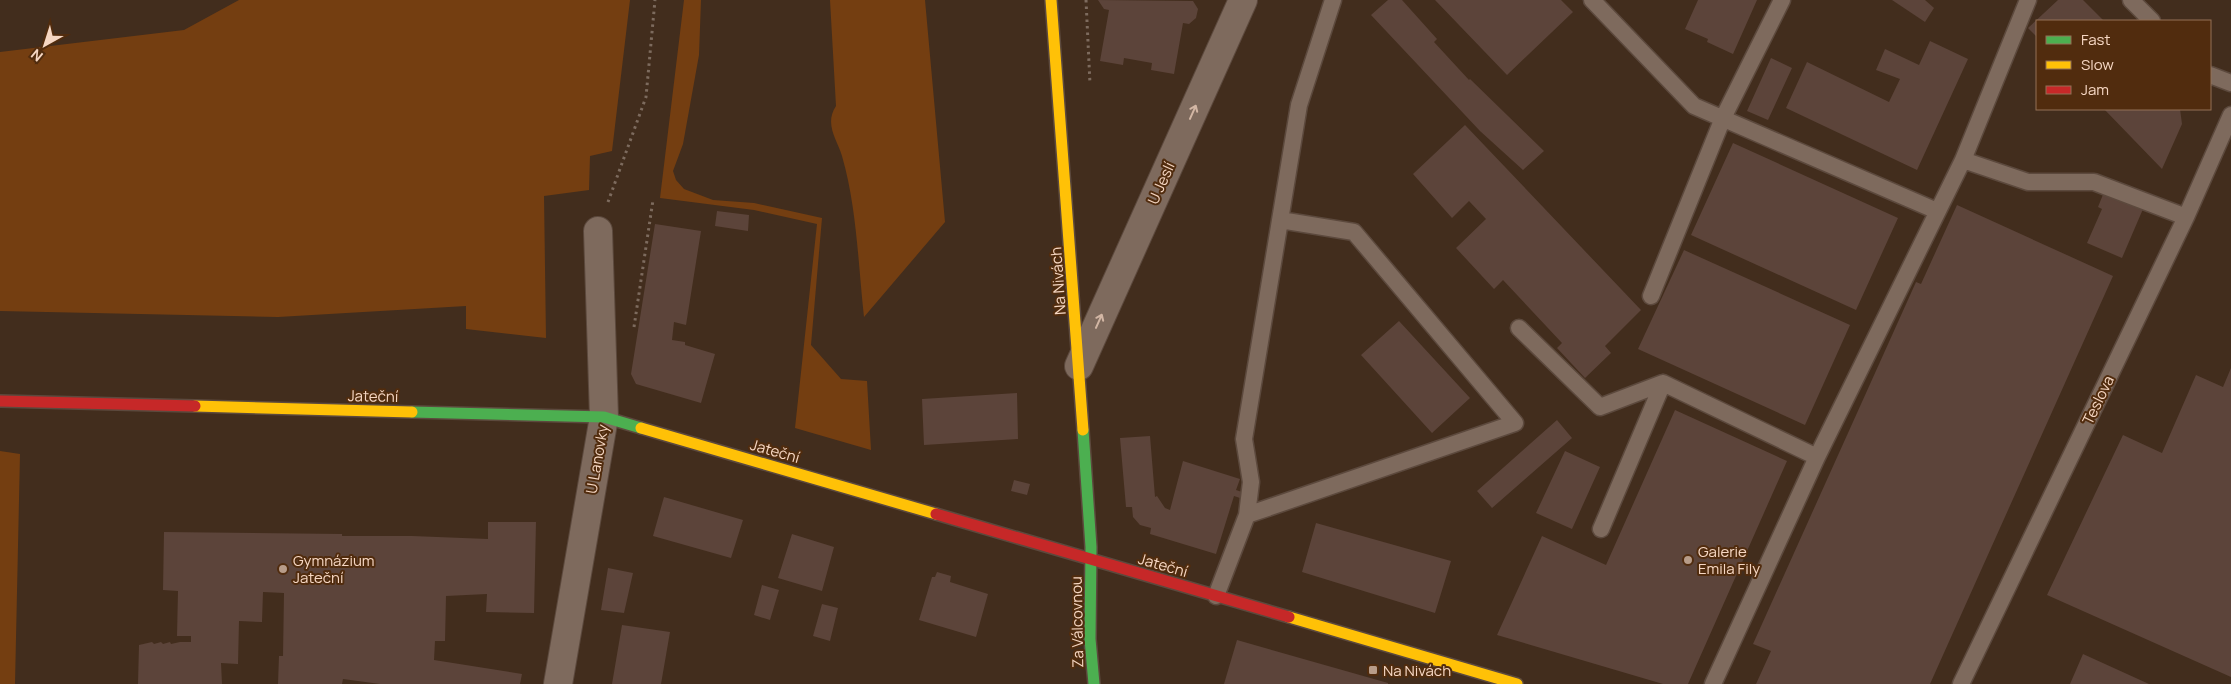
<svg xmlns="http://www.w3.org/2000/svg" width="2231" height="684" font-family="Manrope,sans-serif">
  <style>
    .green { fill: #743e11 }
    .building { fill: #5c443a }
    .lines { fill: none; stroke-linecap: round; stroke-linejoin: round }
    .lane-casing { stroke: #5c493d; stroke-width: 19 }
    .street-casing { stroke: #5c493d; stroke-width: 30 }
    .fast-casing { stroke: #5c493d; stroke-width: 14 }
    .slow-casing { stroke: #5c493d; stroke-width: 14 }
    .jam-casing { stroke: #5c493d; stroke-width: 14 }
    .path { stroke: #7d6b5e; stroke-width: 3; stroke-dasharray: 2.5 4; stroke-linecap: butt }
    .lane { stroke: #7e6a5d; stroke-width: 16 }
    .street { stroke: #7e6a5d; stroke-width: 28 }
    .fast { stroke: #4caf50; stroke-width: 11 }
    .slow { stroke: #ffc107; stroke-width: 11 }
    .jam { stroke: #c62828; stroke-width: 11 }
    .oneway { stroke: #d2b6a4 }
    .poi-dot { fill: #b79c89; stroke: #512c0e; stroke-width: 2 }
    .labels { text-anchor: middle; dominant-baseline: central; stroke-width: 4; stroke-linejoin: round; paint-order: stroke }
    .street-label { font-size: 15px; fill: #f6d7c3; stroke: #512c0e }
    .poi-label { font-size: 15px; fill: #f6d7c3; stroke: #512c0e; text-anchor: start }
  </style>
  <rect width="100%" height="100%" fill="#422d1d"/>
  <!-- green -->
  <path class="green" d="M 239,0 L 630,0 L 612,151 L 590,156 L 589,190 L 544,196 L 546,338 L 466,329 L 466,306 L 278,317 L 0,311 L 0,52 L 184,30 Z
    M 684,0 L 701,0 L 699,55 L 683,144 L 673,171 L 676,180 L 684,189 L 713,200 L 754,203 L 822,218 L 811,345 L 841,379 L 867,381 L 871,450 L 795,428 L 817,224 L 754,210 L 660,198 Z
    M 830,0 L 925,0 L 945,222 L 864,317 C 858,263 857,208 842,156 C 837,139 824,124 836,106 Z
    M 0,451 L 20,454 L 15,684 L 0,684 Z"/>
  <!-- building -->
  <path class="building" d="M 1098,0 L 1193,1 L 1198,9 L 1196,18 L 1189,24 L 1183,23 L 1174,74 L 1151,70 L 1152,63 L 1124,58 L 1123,65 L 1100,61 L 1109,10 L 1104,9 Z
    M 1388,0 L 1402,0 L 1437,39 L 1434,42 L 1469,80 L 1470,79 L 1544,151 L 1523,170 L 1480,131 L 1371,15 Z
    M 1435,0 L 1561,0 L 1573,12 L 1507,75 Z
    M 1698,0 L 1757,0 L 1733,54 L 1707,42 L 1708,39 L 1685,29 Z
    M 1892,0 L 1925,0 L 1934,8 L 1925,22 Z
    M 2058,0 L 2083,0 L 2104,21 L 2037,21 L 2037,37 L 2028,28 Z
    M 1930,41 L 1968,59 L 1917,170 L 1786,108 L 1807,62 L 1889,102 L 1900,79 L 1876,70 L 1885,49 L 1919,65 Z
    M 1771,58 L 1792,68 L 1768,120 L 1747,111 Z
    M 2104,109 L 2180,109 L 2182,124 L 2162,169 Z
    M 1465,125 L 1641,310 L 1605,346 L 1611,353 L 1585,378 L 1557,348 L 1562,343 L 1503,280 L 1494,289 L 1456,248 L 1486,219 L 1469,201 L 1452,218 L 1413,174 Z
    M 1733,143 L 1898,218 L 1856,310 L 1691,235 Z
    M 2104,192 L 2143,209 L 2122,258 L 2087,243 L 2102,209 L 2098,207 Z
    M 1957,205 L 2113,276 L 1930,684 L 1756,684 L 1771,651 L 1753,644 L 1916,282 L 1921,284 Z
    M 717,211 L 749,215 L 748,231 L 715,226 Z
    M 655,224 L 701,231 L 686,325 L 674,322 L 672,340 L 685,342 L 685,345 L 715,354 L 701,403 L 636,384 L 631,374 Z
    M 1684,250 L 1850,325 L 1805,425 L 1638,349 Z
    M 1399,321 L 1470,398 L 1432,433 L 1361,355 Z
    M 2231,368 L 2231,677 L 2047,595 L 2123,435 L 2162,453 L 2196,375 L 2223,387 Z
    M 1017,393 L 1018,439 L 924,445 L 922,399 Z
    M 1675,410 L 1787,461 L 1688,684 L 1663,684 L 1497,635 L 1542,536 L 1606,565 Z
    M 1557,420 L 1572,438 L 1492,508 L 1477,491 Z
    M 1150,436 L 1155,497 L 1157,496 L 1165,508 L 1170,510 L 1183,461 L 1240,479 L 1236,490 L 1242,492 L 1240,498 L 1234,496 L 1216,554 L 1150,534 L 1151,528 L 1140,525 L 1133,517 L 1132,507 L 1126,507 L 1120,438 Z
    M 1565,451 L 1600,467 L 1572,529 L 1536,513 Z
    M 1014,480 L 1030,484 L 1027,495 L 1011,491 Z
    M 664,497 L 743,520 L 731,558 L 653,536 Z
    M 488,522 L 536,522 L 534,613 L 486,612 L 487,594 L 446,596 L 445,641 L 435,641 L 434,660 L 522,674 L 520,684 L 380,684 L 343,679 L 342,684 L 278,684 L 279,656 L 283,656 L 284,593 L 263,592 L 262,622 L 239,621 L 238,664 L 221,663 L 222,684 L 138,684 L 139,645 L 152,642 L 154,644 L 161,642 L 163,644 L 170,642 L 171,644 L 180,642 L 191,642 L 191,636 L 177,636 L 178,591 L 163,590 L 164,532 L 342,534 L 342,536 L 412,536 L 488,539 Z
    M 1316,523 L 1451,561 L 1435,613 L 1302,572 Z
    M 792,534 L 834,547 L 822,591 L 778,578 Z
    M 608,568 L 633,573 L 624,613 L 601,610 Z
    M 937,572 L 951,576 L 950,582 L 988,594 L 976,637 L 919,620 L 932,577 L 935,577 Z
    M 762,585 L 779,590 L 770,620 L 754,615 Z
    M 822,604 L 838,608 L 830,641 L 813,636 Z
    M 622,625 L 670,632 L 661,684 L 612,684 Z
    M 1237,640 L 1388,683 L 1388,684 L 1224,684 Z
    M 2083,654 L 2149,684 L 2070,684 Z"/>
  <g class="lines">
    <defs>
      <path id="lane" d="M 1592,0 L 1694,106 L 1937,211
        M 2131,0 L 2152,21
        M 2210,75 L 2231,83
        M 1963,160 L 2028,182 L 2094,182 L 2186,217
        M 1651,296 L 1723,118 L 1782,0
        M 1519,328 L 1600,407 L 1663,383
        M 1247,515 L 1515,423 L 1354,232 L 1280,220
        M 1601,529 L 1663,383 L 1817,457
        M 1216,596 L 1247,515 L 1251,482 L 1244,439 L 1299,105 L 1333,0
        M 1713,684 L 1817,457 L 1963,160 L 2028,0
        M 1961,684 L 2186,217 L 2231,115"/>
      <path id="street" d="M 1079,366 L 1243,0
        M 558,684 L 604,417 L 598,231"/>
      <path id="fast" d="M 412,412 L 604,417 L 641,428
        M 1083,430 L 1091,547 L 1090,639 L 1094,684"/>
      <path id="slow" d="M 1051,0 L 1083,430
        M 195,406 L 412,412
        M 641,428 L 936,514
        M 1289,617 L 1517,684"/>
      <path id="jam" d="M 0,401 L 195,406
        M 936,514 L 1289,617"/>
    </defs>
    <!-- lane casing -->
    <use href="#lane" class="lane-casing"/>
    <!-- street casing -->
    <use href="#street" class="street-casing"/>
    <!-- fast casing -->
    <use href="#fast" class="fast-casing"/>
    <!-- slow casing -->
    <use href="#slow" class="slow-casing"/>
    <!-- jam casing -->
    <use href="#jam" class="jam-casing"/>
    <!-- path -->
    <path class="path" d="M 1086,0 L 1090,84
      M 608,202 L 646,97 L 655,0
      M 634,327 L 653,200"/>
    <!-- lane -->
    <use href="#lane" class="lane"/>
    <!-- street -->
    <use href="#street" class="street"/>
    <!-- fast -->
    <use href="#fast" class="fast"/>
    <!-- slow -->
    <use href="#slow" class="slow"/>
    <!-- jam -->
    <use href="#jam" class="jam"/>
  </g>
  <!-- one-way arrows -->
  <defs><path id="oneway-shaft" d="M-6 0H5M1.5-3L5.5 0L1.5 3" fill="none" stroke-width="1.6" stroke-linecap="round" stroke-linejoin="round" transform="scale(1.25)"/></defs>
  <g class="oneway">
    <use href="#oneway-shaft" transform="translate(1193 112) rotate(-66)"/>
    <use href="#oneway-shaft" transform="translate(1099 321) rotate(-66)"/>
  </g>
  <!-- markers -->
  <g class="poi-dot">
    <circle cx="1688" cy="560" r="5"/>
    <circle cx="283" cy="569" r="5"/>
    <rect x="1368" y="665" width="10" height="10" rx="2.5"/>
  </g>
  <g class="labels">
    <!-- street labels -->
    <g class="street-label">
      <text transform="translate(1161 183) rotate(-66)">U Jeslí</text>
      <text transform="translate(1058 281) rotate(-94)">Na Nivách</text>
      <text transform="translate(373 396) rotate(1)">Jateční</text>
      <text transform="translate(2098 400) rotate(-64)">Teslova</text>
      <text transform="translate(775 451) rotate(16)">Jateční</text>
      <text transform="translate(597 459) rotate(-80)">U Lanovky</text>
      <text transform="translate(1163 565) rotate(16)">Jateční</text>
      <text transform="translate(1077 622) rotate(-91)">Za Válcovnou</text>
    </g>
    <!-- poi labels -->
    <g class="poi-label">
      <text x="1698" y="551">Galerie<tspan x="1698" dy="17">Emila Fily</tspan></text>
      <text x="293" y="560">Gymnázium<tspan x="293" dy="17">Jateční</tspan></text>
      <text x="1383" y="670">Na Nivách</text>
    </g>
  </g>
  <!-- legend -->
  <rect x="2036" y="20" width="175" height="90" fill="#512c0e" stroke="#937056"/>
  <rect x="2046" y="36" width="25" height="8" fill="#4caf50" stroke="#937056"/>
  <text x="2081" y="45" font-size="15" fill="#f6d7c3">Fast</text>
  <rect x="2046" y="61" width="25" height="8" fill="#ffc107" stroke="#937056"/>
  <text x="2081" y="70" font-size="15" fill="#f6d7c3">Slow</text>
  <rect x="2046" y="86" width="25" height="8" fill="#c62828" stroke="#937056"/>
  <text x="2081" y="95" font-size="15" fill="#f6d7c3">Jam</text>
  <!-- north arrow -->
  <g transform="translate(45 45) rotate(219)" stroke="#512c0e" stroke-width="4" paint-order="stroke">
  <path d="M0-4L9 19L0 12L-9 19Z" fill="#f6d7c3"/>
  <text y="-8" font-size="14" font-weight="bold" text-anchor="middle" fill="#f6d7c3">N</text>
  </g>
</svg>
